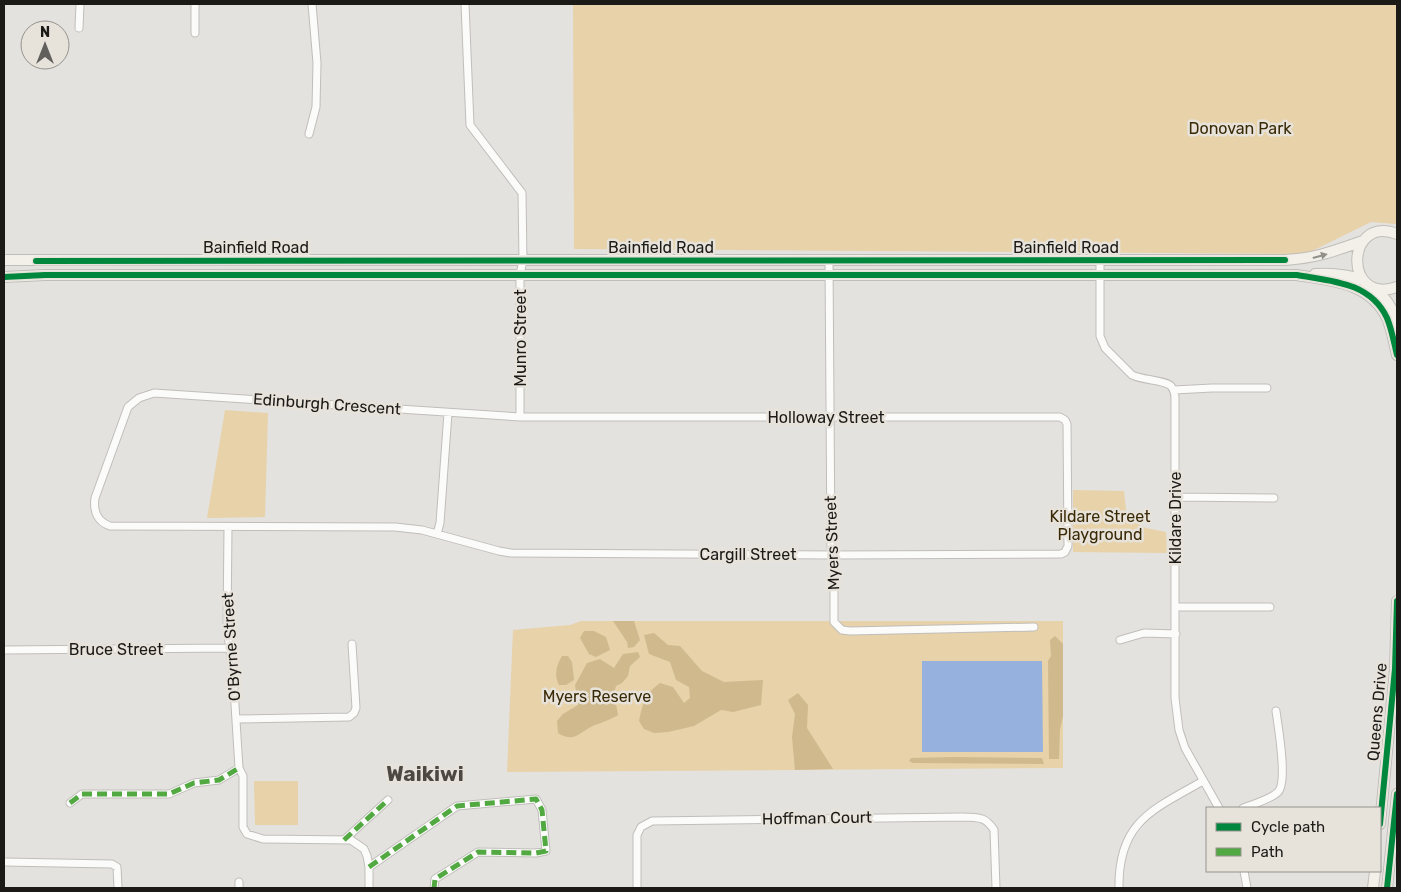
<svg xmlns="http://www.w3.org/2000/svg" width="1401" height="892" font-family="Rubik,sans-serif">
  <style>
    .green { fill: #e7d2a9 }
    .forest { fill: #cfb98d }
    .water { fill: #97b1de }
    .lines { fill: none; stroke-linecap: round; stroke-linejoin: round }
    .street-casing { stroke: #c0bebb; stroke-width: 9 }
    .secondary-casing { stroke: #c0bebb; stroke-width: 12 }
    .street { stroke: #fbfbfa; stroke-width: 7 }
    .secondary { stroke: #f3f0e9; stroke-width: 10 }
    .quiet { stroke: #52a942; stroke-width: 5; stroke-dasharray: 10 5; stroke-linecap: butt }
    .cycleway-casing { stroke: #e7e3db; stroke-width: 9 }
    .cycleway { stroke: #00873e; stroke-width: 6 }
    .oneway { fill: #92908a }
    .labels { text-anchor: middle; dominant-baseline: central; stroke-width: 5; stroke-linejoin: round; paint-order: stroke }
    .park-label { font-size: 16px; fill: #392905; stroke: #e7e3db }
    .street-label { font-size: 16px; fill: #1b1a17; stroke: #e7e3db }
    .district-label { font-size: 21px; font-weight: bold; fill: #4c4842; stroke: #e7e3db }
  </style>
  <rect width="100%" height="100%" fill="#e4e2de"/>
  <!-- green -->
  <path class="green" d="M 573,4 L 1397,4 L 1397,224 L 1371,222 L 1306,254 L 574,249 Z
    M 225,410 L 268,413 L 265,517 L 207,518 Z
    M 1073,490 L 1124,491 L 1127,518 L 1146,528 L 1166,532 L 1167,553 L 1073,552 Z
    M 581,621 L 1063,621 L 1063,768 L 507,772 L 513,630 L 570,625 Z
    M 254,781 L 298,781 L 298,825 L 255,825 Z"/>
  <!-- forest -->
  <path class="forest" d="M 613,621 L 634,621 L 640,640 L 634,647 L 628,648 L 627,642 Z
    M 584,631 L 594,631 L 606,637 L 610,650 L 596,657 L 589,654 L 580,638 Z
    M 654,633 L 668,645 L 680,646 L 702,671 L 724,682 L 763,680 L 761,705 L 733,712 L 721,710 L 694,726 L 668,732 L 654,733 L 644,729 L 639,721 C 643,703 645,694 660,683 L 673,687 L 684,703 L 690,698 L 689,687 L 676,680 L 670,662 L 649,654 L 644,635 Z
    M 1055,636 L 1063,644 L 1063,716 L 1060,729 L 1059,759 L 1049,759 L 1048,661 L 1051,656 L 1050,640 Z
    M 638,652 L 640,657 L 630,666 L 628,676 L 622,683 L 616,686 L 614,693 L 618,715 C 610,720 603,722 595,725 C 580,731 575,744 558,733 L 557,721 L 563,714 L 578,705 L 575,685 L 587,663 L 600,659 L 614,668 L 623,654 Z
    M 562,656 L 568,656 L 572,662 L 574,680 L 566,685 L 559,685 C 554,675 556,666 562,656 Z
    M 798,693 L 808,705 L 807,728 L 833,769 L 795,770 L 792,737 L 795,714 L 788,700 Z
    M 954,757 L 1042,758 L 1044,764 L 913,763 L 909,761 L 911,758 Z"/>
  <!-- water -->
  <path class="water" d="M 922,661 L 1042,661 L 1043,752 L 922,752 Z"/>
  <g class="lines">
    <defs>
      <path id="street" d="M 195,4 L 195,33
        M 465,4 L 470,125 L 522,193 L 523,261 L 520,274 L 520,417
        M 79,28 L 80,4
        M 309,134 L 316,107 L 317,63 L 312,4
        M 829,261 L 831,547 L 834,562 L 834,622 L 842,630 L 850,631 L 1034,627
        M 1100,261 L 1100,336 L 1105,348 L 1132,375 C 1141,380 1165,380 1171,386 C 1174,390 1175,394 1175,398 L 1175,698 L 1179,730 L 1185,748 L 1219,808
        M 1174,390 L 1212,388 L 1267,388
        M 154,393 L 520,417 L 1060,417 L 1065,420 L 1067,424 L 1068,546 L 1065,552 L 1061,554 L 833,555 L 511,553 L 499,551 L 422,530 L 395,527 L 110,526 C 98,522 93,512 95,498 L 128,407 L 139,398 Z
        M 1175,497 L 1274,498
        M 228,527 L 227,627 L 233,673 L 239,768 L 243,776 L 243,827 L 247,834 L 263,839 L 351,840 L 364,849 L 367,856 L 369,867 L 369,888
        M 437,534 L 440,523 L 448,413
        M 1176,607 L 1270,607
        M 1120,640 L 1144,633 L 1176,634
        M 4,650 L 229,648
        M 237,719 L 349,717 L 354,713 L 356,708 L 352,644
        M 70,803 L 82,794 L 169,794 L 194,783 L 219,780 L 239,768
        M 1243,808 C 1252,805 1272,798 1278,792 C 1288,782 1278,726 1276,711
        M 344,840 L 388,800
        M 4,862 L 112,864 L 117,867 L 118,888
        M 369,867 L 457,806 L 536,799 L 542,810 L 546,851 L 536,853 L 478,852 L 435,879 L 434,888
        M 1244,871 L 1247,888
        M 239,888 L 239,882
        M 637,888 L 637,835 L 641,827 L 652,821 L 964,817 C 978,818 985,816 994,830 L 996,888
        M 1119,888 C 1118,822 1152,810 1203,781"/>
      <path id="secondary" d="M 1397,234 C 1345,214 1343,306 1397,287
        M 4,260 L 1285,260 C 1317,258 1334,251 1363,241
        M 1315,274 C 1333,273 1347,274 1363,280
        M 4,277 L 45,275 L 1297,275 C 1331,281 1370,282 1387,318 C 1392,330 1394,343 1397,355
        M 1375,289 C 1385,297 1394,310 1397,323
        M 1380,824 L 1395,669 L 1397,601
        M 1373,888 L 1375,871
        M 1387,888 L 1397,794"/>
    </defs>
    <!-- street casing -->
    <use href="#street" class="street-casing"/>
    <!-- secondary casing -->
    <use href="#secondary" class="secondary-casing"/>
    <!-- street -->
    <use href="#street" class="street"/>
    <!-- secondary -->
    <use href="#secondary" class="secondary"/>
    <!-- quiet -->
    <path class="quiet" d="M 70,803 L 82,794 L 169,794 L 194,783 L 219,780 L 239,768
      M 344,840 L 388,800
      M 369,867 L 457,806 L 536,799 L 542,810 L 546,851 L 536,853 L 478,852 L 435,879 L 434,888"/>
    <defs>
      <path id="cycleway" d="M 36,261 L 1285,260
        M 4,277 L 45,275 L 1297,275 C 1331,281 1370,282 1387,318 C 1392,330 1394,343 1397,355
        M 1380,824 L 1395,669 L 1397,601
        M 1387,888 L 1397,794"/>
    </defs>
    <!-- cycleway casing -->
    <use href="#cycleway" class="cycleway-casing"/>
    <!-- cycleway -->
    <use href="#cycleway" class="cycleway"/>
  </g>
  <!-- one-way arrows -->
  <defs><path id="oneway-solid" d="M-6-.8H1V-3.2L6.5 0L1 3.2V.8H-6Z" transform="scale(1.25)"/></defs>
  <use class="oneway" href="#oneway-solid" transform="translate(1320 256) rotate(-15)"/>
  <g class="labels">
    <!-- park labels -->
    <g class="park-label">
      <text x="1240" y="128">Donovan Park</text>
      <text x="1100" y="516">Kildare Street<tspan x="1100" dy="18">Playground</tspan></text>
      <text x="597" y="696">Myers Reserve</text>
    </g>
    <!-- street labels -->
    <g class="street-label">
      <text x="256" y="247">Bainfield Road</text>
      <text x="661" y="247">Bainfield Road</text>
      <text x="1066" y="247">Bainfield Road</text>
      <text transform="translate(520 338) rotate(-90)">Munro Street</text>
      <text transform="translate(327 404) rotate(4)">Edinburgh Crescent</text>
      <text x="826" y="417">Holloway Street</text>
      <text transform="translate(1175 518) rotate(-90)">Kildare Drive</text>
      <text transform="translate(832 543) rotate(-92)">Myers Street</text>
      <text x="748" y="554">Cargill Street</text>
      <text transform="translate(231 647) rotate(-94)">O'Byrne Street</text>
      <text x="116" y="649">Bruce Street</text>
      <text transform="translate(1377 712) rotate(-85)">Queens Drive</text>
      <text transform="translate(817 818) rotate(-1)">Hoffman Court</text>
    </g>
    <!-- district labels -->
    <g class="district-label">
      <text x="425" y="773">Waikiwi</text>
    </g>
  </g>
  <!-- border -->
  <rect width="1401" height="892" fill="none" stroke="#1b1a17" stroke-width="10"/>
  <!-- legend -->
  <rect x="1206" y="807" width="175" height="65" fill="#e7e3db" stroke="#95938d"/>
  <rect x="1216" y="823" width="25" height="8" fill="#00873e" stroke="#95938d"/>
  <text x="1251" y="832" font-size="15" fill="#1b1a17">Cycle path</text>
  <rect x="1216" y="848" width="25" height="8" fill="#52a942" stroke="#95938d"/>
  <text x="1251" y="857" font-size="15" fill="#1b1a17">Path</text>
  <!-- north arrow -->
  <g transform="translate(45 45)"><circle r="24" fill="#e7e3db" stroke="#95938d"/>
  <path d="M0-4L9 19L0 12L-9 19Z" fill="#61605d"/>
  <text y="-8" font-size="14" font-weight="bold" text-anchor="middle" fill="#1b1a17">N</text>
  </g>
</svg>
